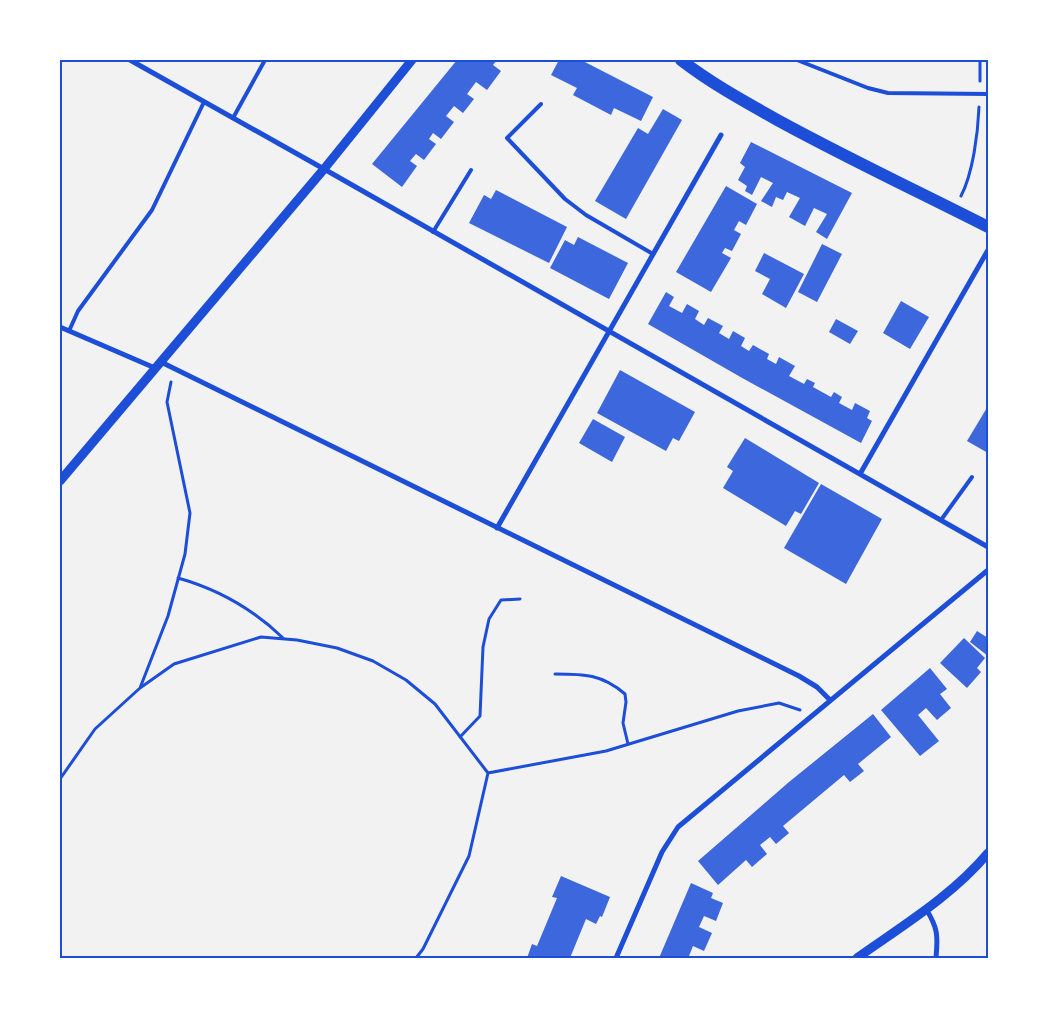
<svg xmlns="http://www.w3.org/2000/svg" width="1048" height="1018" font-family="'DM Sans',sans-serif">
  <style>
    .building { fill: #3d67dc }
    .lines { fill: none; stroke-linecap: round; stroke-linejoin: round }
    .path { stroke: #1d4ed8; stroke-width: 3 }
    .service { stroke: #1d4ed8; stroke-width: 4 }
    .minor { stroke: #1d4ed8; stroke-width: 5 }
    .tertiary { stroke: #1d4ed8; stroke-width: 9 }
    .primary { stroke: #1d4ed8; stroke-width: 12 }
    .neatline { fill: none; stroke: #1d4ed8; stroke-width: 2 }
  </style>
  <rect width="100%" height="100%" fill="#f2f2f2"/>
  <!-- building -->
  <path class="building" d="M 457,60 L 497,60 L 493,65 L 501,71 L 487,90 L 476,82 L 467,94 L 474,99 L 463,113 L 454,106 L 446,116 L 454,122 L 441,139 L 433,133 L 429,139 L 436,144 L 424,160 L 416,154 L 410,161 L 417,166 L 402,187 L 372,164 Z
    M 559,60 L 581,60 L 653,97 L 641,121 L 614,108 L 611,115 L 573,95 L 577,88 L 551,75 Z
    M 663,109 L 682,120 L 626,219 L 595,201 L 638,128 L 648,134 Z
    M 751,142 L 852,193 L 827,239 L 816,232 L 827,214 L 814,208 L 805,226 L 789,217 L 800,198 L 787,192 L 783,200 L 776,197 L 772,207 L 761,201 L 773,183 L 761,177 L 752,195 L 745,191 L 747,186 L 738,180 L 745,167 L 740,163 Z
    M 726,186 L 757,204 L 746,225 L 739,221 L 734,230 L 741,234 L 732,251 L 725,248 L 722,253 L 731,258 L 711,292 L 676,272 Z
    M 496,190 L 567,227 L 549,263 L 469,223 L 484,195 L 491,199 Z
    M 578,237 L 628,263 L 609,299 L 550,268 L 565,240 L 574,245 Z
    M 822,244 L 842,254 L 817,302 L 798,292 Z
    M 764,253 L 804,274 L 786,308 L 762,294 L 770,279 L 755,271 Z
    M 666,292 L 674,297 L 669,306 L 682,313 L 687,304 L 699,311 L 695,319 L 704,325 L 708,318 L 723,326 L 719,333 L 729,339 L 733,331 L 745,338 L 741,346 L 749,351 L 753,345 L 769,354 L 767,359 L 776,364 L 779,357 L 795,366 L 789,376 L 804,384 L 807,379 L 815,383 L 813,387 L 831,397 L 834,392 L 842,397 L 839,403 L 852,410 L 855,403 L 870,411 L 867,418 L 872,421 L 861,443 L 744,379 L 648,324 Z
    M 901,301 L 929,317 L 910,349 L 883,333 Z
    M 836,319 L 858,331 L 850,344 L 829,332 Z
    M 620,370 L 695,412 L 679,441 L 673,438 L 666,451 L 597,413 Z
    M 988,406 L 988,453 L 967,441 Z
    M 593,419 L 625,437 L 612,462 L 579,443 Z
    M 745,438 L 819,483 L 801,514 L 795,511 L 786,526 L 723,488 L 733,471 L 727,467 Z
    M 821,484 L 882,519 L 846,584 L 784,548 Z
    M 977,631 L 988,638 L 988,656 L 970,642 Z
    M 964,638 L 985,658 L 977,668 L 981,672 L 967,688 L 940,663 Z
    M 930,668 L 947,689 L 940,694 L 951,708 L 937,720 L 926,708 L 918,715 L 939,741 L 920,756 L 881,710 Z
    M 873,714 L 891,737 L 858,764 L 864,771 L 850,782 L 844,775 L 783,826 L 789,833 L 776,844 L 770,837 L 760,845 L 767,854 L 752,867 L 746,860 L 718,885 L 698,861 L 789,782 Z
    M 561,876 L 610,897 L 602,917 L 600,916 L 596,924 L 586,919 L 570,958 L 527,958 L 532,944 L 537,946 L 557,898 L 552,897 Z
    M 691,883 L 713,893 L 711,898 L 723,903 L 716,921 L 704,916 L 699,927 L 712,933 L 704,951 L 693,946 L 689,956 L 694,958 L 659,958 Z"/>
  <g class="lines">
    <!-- path -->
    <path class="path" d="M 980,81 L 980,60
      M 961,196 C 973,173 978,133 979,107
      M 178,578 C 217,589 254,610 283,638
      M 555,674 C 584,674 602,674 625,694 L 626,702 L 623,723 L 628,744
      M 140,688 L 168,616 L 185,554 L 190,513 L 167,402 L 171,382
      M 460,737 L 480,716 L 483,647 L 489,619 L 501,600 L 520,599
      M 60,779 L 95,729 L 140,688 L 174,664 L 261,637 L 297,640 L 337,648 L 373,661 L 406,680 L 435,704 L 488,773 L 606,751 L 738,711 L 779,703 L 800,710
      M 416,958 L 423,949 L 469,856 L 488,773"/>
    <!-- service -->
    <path class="service" d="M 797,60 L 868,88 L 888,93 L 988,94
      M 541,104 L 507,138 L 565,199 L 586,215 L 653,254
      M 233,118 L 265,60
      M 433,232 L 471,170
      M 69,331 L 78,311 L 152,210 L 204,102
      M 941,520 L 972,477"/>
    <!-- minor -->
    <path class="minor" d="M 130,60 L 324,169 L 988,547
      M 60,327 L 155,368
      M 161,362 L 799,676 L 817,687 L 830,700
      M 860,474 L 988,250
      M 497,528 L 721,135
      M 926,909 C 938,928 938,936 936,958
      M 616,958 L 662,852 L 678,827 L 988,570"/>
    <!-- tertiary -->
    <path class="tertiary" d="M 60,481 L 324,169 L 412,60
      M 857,958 C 902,926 952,896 988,853"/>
    <!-- primary -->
    <path class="primary" d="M 681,60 C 712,84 747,103 781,122 C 849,159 919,192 988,227"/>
  </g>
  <!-- border -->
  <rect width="1048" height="1018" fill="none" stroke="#ffffff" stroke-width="122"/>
  <rect x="61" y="61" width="926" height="896" class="neatline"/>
</svg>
